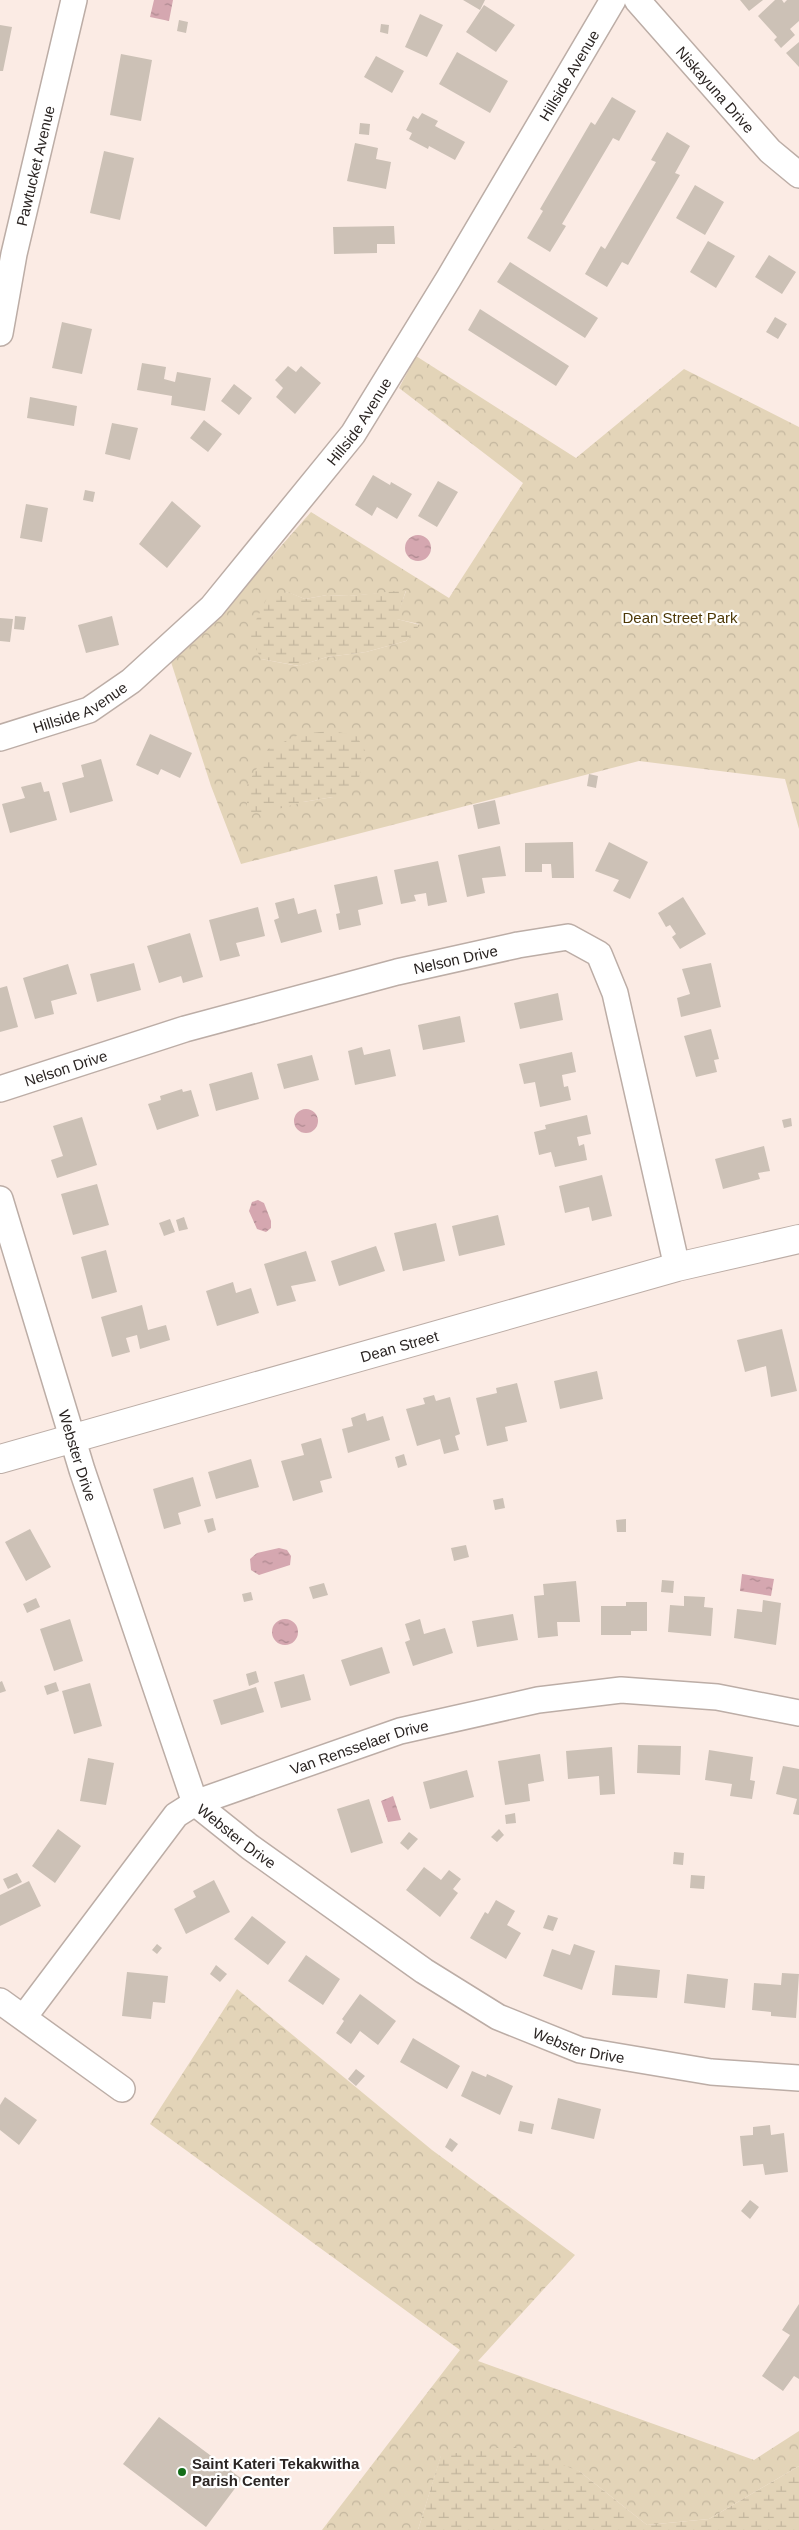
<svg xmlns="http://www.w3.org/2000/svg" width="799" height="2530" font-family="Arial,sans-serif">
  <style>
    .forest { fill: url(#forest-crowns); fill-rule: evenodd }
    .wetland { fill: url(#wetland-marsh) }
    .water { fill: url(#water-ripples) }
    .building { fill: #ccc1b6 }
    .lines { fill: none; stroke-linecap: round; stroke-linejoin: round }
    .minor-casing { stroke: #bcada6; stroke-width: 28 }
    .tertiary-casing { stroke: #bcada6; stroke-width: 30 }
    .minor { stroke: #fff; stroke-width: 25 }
    .tertiary { stroke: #fff; stroke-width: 28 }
    .poi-dot { fill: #146e19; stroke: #fff; stroke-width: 2 }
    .labels { text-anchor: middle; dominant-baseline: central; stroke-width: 4.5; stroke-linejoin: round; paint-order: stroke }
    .street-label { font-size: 15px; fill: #2b2523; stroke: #fff }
    .park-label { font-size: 15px; fill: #4d3806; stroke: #fff }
    .poi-label { font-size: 15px; font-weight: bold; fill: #2b2523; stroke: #fff; text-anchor: start }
  </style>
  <defs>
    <pattern id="forest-crowns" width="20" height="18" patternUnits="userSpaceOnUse" patternTransform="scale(1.25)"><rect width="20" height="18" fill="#e3d4b8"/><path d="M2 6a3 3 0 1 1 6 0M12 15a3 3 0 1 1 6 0" fill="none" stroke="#c3b69e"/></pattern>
    <pattern id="wetland-marsh" width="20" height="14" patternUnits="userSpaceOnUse" patternTransform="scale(1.25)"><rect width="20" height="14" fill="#e3d4b8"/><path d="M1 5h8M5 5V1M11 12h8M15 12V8" fill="none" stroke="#c3b69e"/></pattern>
    <pattern id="water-ripples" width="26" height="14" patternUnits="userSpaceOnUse" patternTransform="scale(1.25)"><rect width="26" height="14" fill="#d5a7b0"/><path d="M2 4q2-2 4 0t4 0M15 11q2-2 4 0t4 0" fill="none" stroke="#ad888f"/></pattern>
  </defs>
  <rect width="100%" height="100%" fill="#fbebe4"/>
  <!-- forest -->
  <path class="forest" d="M 416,356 L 576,458 L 684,369 L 799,427 L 799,829 L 785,779 L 639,761 L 241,864 L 211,786 L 171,662 L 215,621 L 311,512 L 449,598 L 523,483 L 399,388 ZM 406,591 L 396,619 L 419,624 L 406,641 L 366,652 L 327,657 L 298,666 L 261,659 L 287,592 L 305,599 L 327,595 L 349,596 ZM 247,785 L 333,797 L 303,802 Z
    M 237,1989 L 432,2150 L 575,2255 L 478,2361 L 754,2460 L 799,2431 L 799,2466 L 709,2519 L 647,2525 L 579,2471 L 441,2456 L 418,2530 L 322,2530 L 460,2350 L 150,2124 Z"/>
  <!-- wetland -->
  <path class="wetland" d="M 406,590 L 397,619 L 420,625 L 406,641 L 366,652 L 327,657 L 299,666 L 261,659 L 249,634 L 267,598 L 288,592 L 305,599 L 327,595 L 349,596 Z
    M 330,731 L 356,735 L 367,754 L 356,786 L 333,797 L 303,802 L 264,813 L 247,813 L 247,785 L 268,749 L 301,734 Z
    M 512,2446 L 579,2471 L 647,2525 L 709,2519 L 799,2466 L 799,2530 L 418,2530 L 441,2455 Z"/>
  <!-- water -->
  <path class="water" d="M 154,0 L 173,0 L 169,21 L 150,17 Z
    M405 548a13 13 0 1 1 26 0a13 13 0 1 1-26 0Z
    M294 1121a12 12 0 1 1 24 0a12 12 0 1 1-24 0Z
    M 258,1200 L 264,1203 L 271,1221 L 271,1228 L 266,1232 L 257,1229 L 249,1211 L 252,1202 Z
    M 279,1548 L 287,1550 L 291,1556 L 290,1565 L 259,1575 L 251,1570 L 250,1559 L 257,1553 Z
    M 742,1574 L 774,1579 L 771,1596 L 740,1591 Z
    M272 1632a13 13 0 1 1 26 0a13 13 0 1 1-26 0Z
    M 393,1796 L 401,1820 L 388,1822 L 381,1801 Z"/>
  <!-- building -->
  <path class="building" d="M 463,0 L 485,0 L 480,10 Z
    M 740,0 L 763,0 L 749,11 Z
    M 775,0 L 782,0 L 784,3 L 787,0 L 799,0 L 799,21 L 790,29 L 795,35 L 781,48 L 774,40 L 777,37 L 758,16 Z
    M 484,5 L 515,25 L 496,52 L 466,32 Z
    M 420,14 L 443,25 L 427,57 L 405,47 Z
    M 179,20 L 188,22 L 186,33 L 177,31 Z
    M 381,24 L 389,25 L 388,34 L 380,32 Z
    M 0,25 L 12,27 L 3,71 L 0,71 Z
    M 799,42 L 799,67 L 786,53 Z
    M 457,52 L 508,81 L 490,113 L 439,84 Z
    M 121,54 L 152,60 L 141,121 L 110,115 Z
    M 376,56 L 404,71 L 392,93 L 364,77 Z
    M 612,97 L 636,111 L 619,141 L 613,138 L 562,224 L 566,226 L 550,252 L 527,238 L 543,211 L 540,209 L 591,122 L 595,125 Z
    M 422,113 L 438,121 L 435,126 L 465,142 L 455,160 L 429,146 L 428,149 L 409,139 L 412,133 L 406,130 L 413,116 L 418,119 Z
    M 360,123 L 370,124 L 369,135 L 359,134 Z
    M 667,132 L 690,146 L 675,173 L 680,175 L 628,265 L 622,262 L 607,287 L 585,274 L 601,246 L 605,249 L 656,162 L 651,160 Z
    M 355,143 L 378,148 L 376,159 L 391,162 L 386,189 L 347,181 Z
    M 104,151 L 134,158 L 120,220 L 90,213 Z
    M 695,185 L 724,202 L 705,235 L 676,218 Z
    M 394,226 L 395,244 L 377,244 L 377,253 L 334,254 L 333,227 Z
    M 708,241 L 735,256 L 716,288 L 690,272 Z
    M 769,255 L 796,272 L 782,294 L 755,277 Z
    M 510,262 L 598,318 L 585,338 L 497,282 Z
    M 480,309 L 569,366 L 556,386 L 468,330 Z
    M 775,317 L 787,324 L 778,339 L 766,332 Z
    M 62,322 L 92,329 L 82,374 L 52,368 Z
    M 142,363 L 166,367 L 164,379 L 175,382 L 177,372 L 211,378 L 205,411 L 171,405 L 172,396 L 137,390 Z
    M 288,366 L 296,372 L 301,366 L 321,383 L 295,414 L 276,397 L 283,388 L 275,380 Z
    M 234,384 L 252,398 L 239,415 L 221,401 Z
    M 30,397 L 77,406 L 74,426 L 27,418 Z
    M 204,420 L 222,434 L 208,452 L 190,438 Z
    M 112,423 L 138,428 L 130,460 L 105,454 Z
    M 373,475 L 390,485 L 391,482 L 412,494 L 397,519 L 377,507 L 372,516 L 355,505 Z
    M 438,481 L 458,492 L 437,527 L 418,516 Z
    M 85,490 L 95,492 L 93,502 L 83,500 Z
    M 172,501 L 201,526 L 167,568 L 139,544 Z
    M 26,504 L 48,508 L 42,542 L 20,538 Z
    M 15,616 L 26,617 L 24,630 L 14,629 Z
    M 112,616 L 119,645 L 86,653 L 78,625 Z
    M 0,618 L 13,619 L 10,642 L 0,641 Z
    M 150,734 L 192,753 L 180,778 L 161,769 L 158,775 L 136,765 Z
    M 101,759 L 113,801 L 70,813 L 62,783 L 84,777 L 81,765 Z
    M 589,774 L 598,776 L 596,788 L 587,786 Z
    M 41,782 L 44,792 L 49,791 L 57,820 L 10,833 L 2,804 L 25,798 L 21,787 Z
    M 495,800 L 500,824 L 478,829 L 473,805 Z
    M 573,842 L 574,878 L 552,878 L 551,864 L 542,864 L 542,872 L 525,872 L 525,843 Z
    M 609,842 L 648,862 L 630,899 L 613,891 L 619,880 L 595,871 Z
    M 500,846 L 506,876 L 482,878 L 485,893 L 467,897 L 458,855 Z
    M 438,861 L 447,902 L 428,906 L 426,893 L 414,895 L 416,901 L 401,904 L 394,870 Z
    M 377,876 L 383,904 L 358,910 L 361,925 L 339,930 L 336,914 L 340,913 L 334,885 Z
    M 683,897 L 706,934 L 680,949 L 672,937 L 676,934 L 670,925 L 666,927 L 658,913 Z
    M 294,898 L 298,914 L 316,909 L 322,932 L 281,943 L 274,920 L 279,918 L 275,903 Z
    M 258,907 L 265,936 L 236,943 L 240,956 L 220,961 L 209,920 Z
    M 190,933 L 203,977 L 183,983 L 181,976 L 159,983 L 147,946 Z
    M 134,963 L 141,990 L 97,1002 L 90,974 Z
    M 711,963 L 721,1007 L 681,1017 L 677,998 L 690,994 L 682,969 Z
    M 68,964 L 77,994 L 51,1001 L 54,1014 L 35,1019 L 23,978 Z
    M 7,986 L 18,1027 L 0,1032 L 0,988 Z
    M 558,993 L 563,1020 L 520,1029 L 514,1003 Z
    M 460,1016 L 465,1042 L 423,1050 L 418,1025 Z
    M 711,1029 L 719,1059 L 714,1060 L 717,1072 L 696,1077 L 684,1036 Z
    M 362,1047 L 364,1055 L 390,1049 L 396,1076 L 355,1085 L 348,1051 Z
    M 572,1052 L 576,1072 L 562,1075 L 564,1087 L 568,1086 L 571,1100 L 540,1107 L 535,1082 L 524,1084 L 519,1064 Z
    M 312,1055 L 319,1080 L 284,1089 L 277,1064 Z
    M 252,1072 L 259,1099 L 216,1111 L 209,1084 Z
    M 182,1089 L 183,1092 L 191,1090 L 199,1116 L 157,1130 L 148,1104 L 161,1100 L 160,1096 Z
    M 587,1115 L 591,1134 L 577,1137 L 579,1146 L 584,1144 L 587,1160 L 555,1167 L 551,1152 L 539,1155 L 534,1132 L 546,1129 L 545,1125 Z
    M 82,1117 L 97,1165 L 57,1178 L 51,1160 L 63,1156 L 53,1126 Z
    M 791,1118 L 792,1126 L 784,1128 L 782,1120 Z
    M 764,1146 L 770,1171 L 758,1173 L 760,1179 L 723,1189 L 715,1159 Z
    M 602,1175 L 612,1216 L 592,1221 L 589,1207 L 565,1213 L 559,1186 Z
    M 97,1184 L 109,1225 L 73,1235 L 61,1194 Z
    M 498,1215 L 505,1245 L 459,1256 L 452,1226 Z
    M 184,1217 L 188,1229 L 179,1231 L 176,1220 Z
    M 170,1219 L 175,1232 L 164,1236 L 159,1223 Z
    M 436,1223 L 445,1261 L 403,1271 L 394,1233 Z
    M 376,1246 L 385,1271 L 339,1286 L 331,1261 Z
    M 106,1250 L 117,1292 L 92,1299 L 81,1257 Z
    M 306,1251 L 316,1281 L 291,1286 L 296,1301 L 277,1306 L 264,1264 Z
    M 233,1282 L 236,1293 L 251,1288 L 259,1313 L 217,1326 L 206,1291 Z
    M 142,1305 L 148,1330 L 166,1325 L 170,1340 L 140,1349 L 137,1335 L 126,1338 L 130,1352 L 112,1357 L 101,1317 Z
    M 782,1329 L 797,1391 L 771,1397 L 766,1366 L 745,1372 L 737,1340 Z
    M 597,1371 L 603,1399 L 560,1409 L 554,1381 Z
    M 517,1383 L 527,1422 L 505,1427 L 508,1441 L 487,1446 L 476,1398 L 497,1393 L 496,1388 Z
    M 434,1395 L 436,1401 L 450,1397 L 460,1434 L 455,1436 L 459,1450 L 444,1454 L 440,1439 L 417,1446 L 406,1409 L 425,1404 L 423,1398 Z
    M 365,1413 L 367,1421 L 383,1416 L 390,1440 L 348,1453 L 342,1429 L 353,1426 L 351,1418 Z
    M 321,1438 L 332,1478 L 320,1481 L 323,1492 L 293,1501 L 281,1461 L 304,1455 L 301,1444 Z
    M 404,1454 L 407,1465 L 398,1468 L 395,1457 Z
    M 251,1459 L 259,1487 L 216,1499 L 208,1472 Z
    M 193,1477 L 201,1506 L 178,1513 L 181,1524 L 164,1529 L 153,1489 Z
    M 503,1498 L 505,1508 L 495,1510 L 493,1500 Z
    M 213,1518 L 216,1530 L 208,1533 L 204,1520 Z
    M 626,1519 L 626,1532 L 617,1532 L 616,1520 Z
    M 30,1529 L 51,1567 L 26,1581 L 5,1542 Z
    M 466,1545 L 469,1557 L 454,1561 L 451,1548 Z
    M 662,1580 L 674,1581 L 673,1593 L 661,1592 Z
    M 576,1581 L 580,1622 L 557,1622 L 558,1636 L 538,1638 L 534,1596 L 544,1595 L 543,1584 Z
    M 324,1583 L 328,1595 L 313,1599 L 309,1587 Z
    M 251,1592 L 253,1600 L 244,1602 L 242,1594 Z
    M 684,1596 L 705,1597 L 704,1607 L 713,1608 L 711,1636 L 668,1632 L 670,1605 L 684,1606 Z
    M 36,1598 L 40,1607 L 27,1613 L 23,1604 Z
    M 763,1600 L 781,1603 L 776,1645 L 734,1638 L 737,1609 L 762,1612 Z
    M 626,1602 L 647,1602 L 647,1631 L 631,1631 L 631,1635 L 601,1635 L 601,1606 L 626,1606 Z
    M 513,1614 L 518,1640 L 477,1647 L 472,1621 Z
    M 70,1619 L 83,1661 L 54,1671 L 40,1629 Z
    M 420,1619 L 424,1634 L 445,1628 L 453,1653 L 413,1666 L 405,1642 L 410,1640 L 405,1624 Z
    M 382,1647 L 390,1673 L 350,1686 L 341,1660 Z
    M 256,1671 L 259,1682 L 249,1686 L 246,1674 Z
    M 304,1674 L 311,1700 L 281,1708 L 274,1682 Z
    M 2,1681 L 6,1691 L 0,1693 L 0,1682 Z
    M 56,1682 L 59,1691 L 47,1695 L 44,1686 Z
    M 90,1683 L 102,1726 L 74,1734 L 62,1691 Z
    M 256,1687 L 264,1712 L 221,1725 L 213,1700 Z
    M 638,1745 L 681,1746 L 680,1775 L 637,1773 Z
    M 612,1747 L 615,1794 L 600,1795 L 599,1776 L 568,1779 L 566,1751 Z
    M 709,1750 L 753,1757 L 750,1780 L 755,1781 L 752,1799 L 730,1796 L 732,1784 L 705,1780 Z
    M 540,1754 L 544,1781 L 528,1784 L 530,1801 L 505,1805 L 498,1761 Z
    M 88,1758 L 114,1763 L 106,1805 L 80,1801 Z
    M 783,1766 L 799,1769 L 799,1815 L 793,1814 L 797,1799 L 776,1794 Z
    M 467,1770 L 474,1797 L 430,1809 L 423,1782 Z
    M 369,1799 L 383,1843 L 351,1853 L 337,1809 Z
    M 515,1813 L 516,1823 L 506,1824 L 505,1815 Z
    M 58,1829 L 81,1846 L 55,1883 L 32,1866 Z
    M 499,1829 L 504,1835 L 497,1842 L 491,1837 Z
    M 409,1832 L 418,1839 L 408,1850 L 400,1843 Z
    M 674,1852 L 684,1853 L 683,1865 L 673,1864 Z
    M 424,1867 L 441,1880 L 449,1870 L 461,1879 L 453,1889 L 458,1893 L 440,1917 L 406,1890 Z
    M 17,1873 L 22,1882 L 8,1889 L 3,1879 Z
    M 691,1875 L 705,1876 L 704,1889 L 690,1888 Z
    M 214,1880 L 230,1912 L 186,1934 L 174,1909 L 196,1897 L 193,1891 Z
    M 29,1881 L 41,1906 L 0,1926 L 0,1895 Z
    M 496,1900 L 515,1911 L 507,1925 L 521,1933 L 506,1959 L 470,1938 L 485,1912 L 488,1914 Z
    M 548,1915 L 558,1918 L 553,1931 L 543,1928 Z
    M 252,1916 L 286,1942 L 268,1965 L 234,1939 Z
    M 157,1944 L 162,1948 L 157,1954 L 152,1950 Z
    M 574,1944 L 595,1951 L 582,1990 L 543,1976 L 552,1949 L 570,1955 Z
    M 306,1955 L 340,1979 L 323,2005 L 288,1981 Z
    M 216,1965 L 227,1974 L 220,1982 L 210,1974 Z
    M 615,1965 L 660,1970 L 657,1998 L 612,1995 Z
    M 127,1972 L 168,1976 L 165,2003 L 153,2002 L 151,2019 L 122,2016 Z
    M 782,1973 L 799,1974 L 796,2018 L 771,2016 L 771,2012 L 752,2010 L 754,1983 L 781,1985 Z
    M 687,1974 L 728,1979 L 725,2008 L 684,2003 Z
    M 360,1994 L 396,2021 L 378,2045 L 360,2031 L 351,2044 L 336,2033 L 344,2021 L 342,2019 Z
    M 413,2038 L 460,2066 L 447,2089 L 400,2062 Z
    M 356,2069 L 365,2076 L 356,2086 L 348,2079 Z
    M 472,2071 L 486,2077 L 487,2074 L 513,2086 L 500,2115 L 461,2096 Z
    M 5,2097 L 37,2120 L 19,2145 L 0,2130 L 0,2105 Z
    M 558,2098 L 601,2109 L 594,2139 L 551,2129 Z
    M 520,2121 L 534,2124 L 532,2134 L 518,2131 Z
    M 770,2125 L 771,2135 L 784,2133 L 788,2172 L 765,2175 L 763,2164 L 743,2166 L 740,2136 L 753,2135 L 753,2127 Z
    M 450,2138 L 458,2144 L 452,2152 L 445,2147 Z
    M 750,2200 L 759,2207 L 750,2219 L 741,2211 Z
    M 799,2304 L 799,2379 L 794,2376 L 783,2391 L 762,2376 L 790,2335 L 782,2330 Z
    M 159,2417 L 242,2479 L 206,2527 L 123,2464 Z"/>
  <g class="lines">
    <defs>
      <g id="minor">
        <path id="s1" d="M 637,0 L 770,151 L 799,175"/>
        <path id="s2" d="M 0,333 L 14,254 L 74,0"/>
        <path id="s3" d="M 0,738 L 89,710 L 131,681 L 212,607 L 353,434 L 449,278 L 613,0"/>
        <path id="s4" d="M 0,1089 L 185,1029 L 397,972 L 518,945 L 568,937 L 599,954 L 615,993 L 677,1267"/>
        <path id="s5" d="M 0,1199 L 82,1470 L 195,1803 L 250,1847 L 424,1971 L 498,2017 L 580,2050 L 711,2072 L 799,2078"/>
        <path d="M 0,2001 L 122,2089"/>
        <path id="s6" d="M 24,2017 L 176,1815 L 195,1803 L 400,1731 L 538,1700 L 621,1690 L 717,1697 L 799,1713"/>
      </g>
      <g id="tertiary">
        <path id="s7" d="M 0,1459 L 677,1267 L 799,1239"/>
      </g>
    </defs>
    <!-- minor casing -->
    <use href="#minor" class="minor-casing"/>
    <!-- tertiary casing -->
    <use href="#tertiary" class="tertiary-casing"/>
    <!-- minor -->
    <use href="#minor" class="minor"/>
    <!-- tertiary -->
    <use href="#tertiary" class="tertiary"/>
  </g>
  <!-- markers -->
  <circle class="poi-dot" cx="182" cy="2472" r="5"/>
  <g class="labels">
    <!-- street labels -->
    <g class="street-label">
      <text stroke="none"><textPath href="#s3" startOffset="896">Hillside Avenue</textPath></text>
      <text stroke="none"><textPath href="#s1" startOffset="119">Niskayuna Drive</textPath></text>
      <text stroke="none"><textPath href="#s2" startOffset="171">Pawtucket Avenue</textPath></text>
      <text stroke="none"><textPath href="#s3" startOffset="491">Hillside Avenue</textPath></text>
      <text stroke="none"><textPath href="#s3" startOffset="86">Hillside Avenue</textPath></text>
      <text stroke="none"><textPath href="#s4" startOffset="474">Nelson Drive</textPath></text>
      <text stroke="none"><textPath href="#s4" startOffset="69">Nelson Drive</textPath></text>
      <text stroke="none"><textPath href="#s7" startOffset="415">Dean Street</textPath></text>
      <text stroke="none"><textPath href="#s5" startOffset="268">Webster Drive</textPath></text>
      <text stroke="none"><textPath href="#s6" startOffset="449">Van Rensselaer Drive</textPath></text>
      <text stroke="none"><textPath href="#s5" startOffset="688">Webster Drive</textPath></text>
      <text stroke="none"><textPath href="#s5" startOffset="1092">Webster Drive</textPath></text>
    </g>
    <!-- park labels -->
    <g class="park-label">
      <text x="680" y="617">Dean Street Park</text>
    </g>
    <!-- poi labels -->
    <g class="poi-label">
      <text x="192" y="2463">Saint Kateri Tekakwitha<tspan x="192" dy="17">Parish Center</tspan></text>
    </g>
  </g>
</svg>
